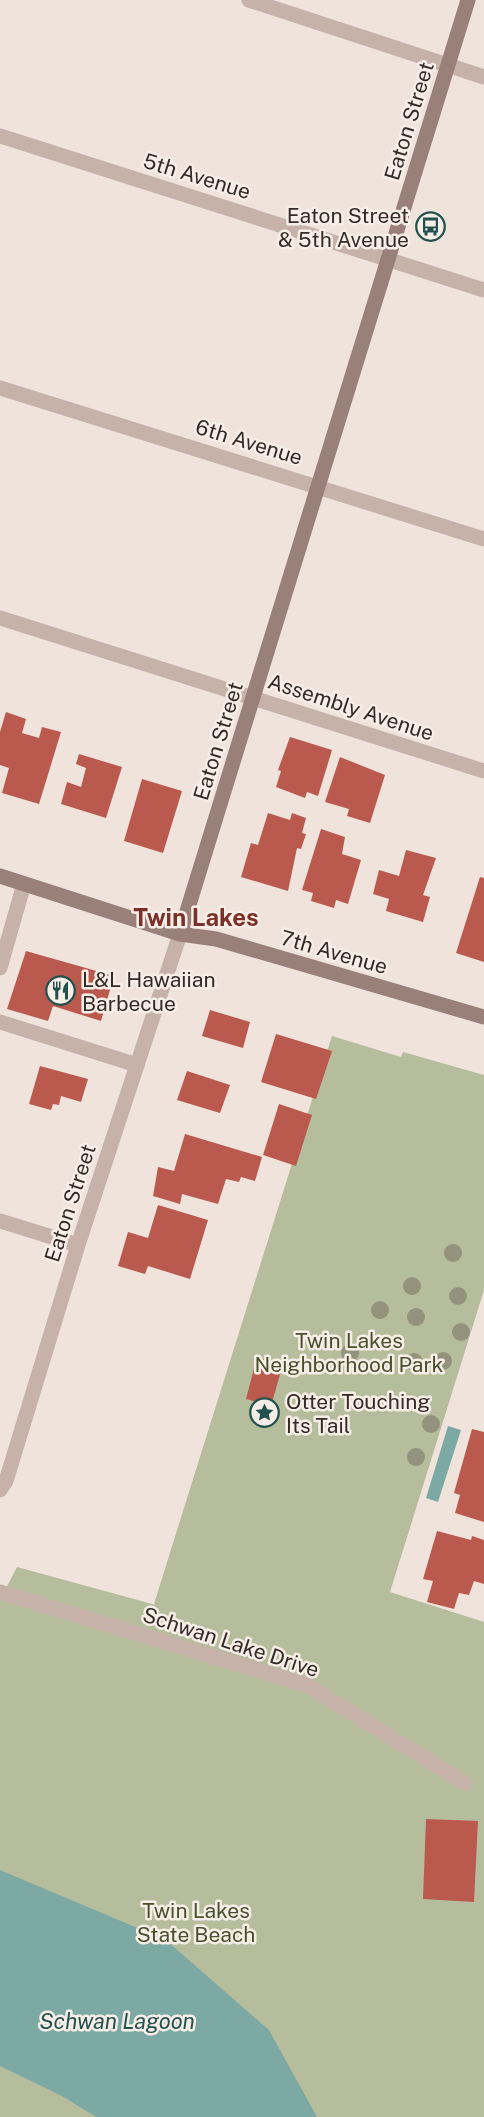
<svg xmlns="http://www.w3.org/2000/svg" width="484" height="2117" font-family="'Public Sans',sans-serif">
  <style>
    .green { fill: #b6bd9d }
    .water { fill: #7da9a5 }
    .building { fill: #ba5a4f }
    .lines { fill: none; stroke-linecap: round; stroke-linejoin: round }
    .service { stroke: #c6b2a9; stroke-width: 15 }
    .minor { stroke: #c6b2a9; stroke-width: 15 }
    .secondary { stroke: #99817a; stroke-width: 15 }
    .tree { fill: #93927c }
    .labels { text-anchor: middle; dominant-baseline: central; stroke-width: 5; stroke-linejoin: round; paint-order: stroke }
    .street-label { font-size: 21px; fill: #342a28; stroke: #f7eee7 }
    .poi-label { font-size: 21px; fill: #342a28; stroke: #f7eee7; text-anchor: start }
    .park-label { font-size: 21px; fill: #48502e; stroke: #f7eee7 }
    .water-label { font-size: 22px; font-style: italic; fill: #22514e; stroke: #f7eee7 }
    .quarter-label { font-size: 24px; font-weight: bold; fill: #7b3129; stroke: #f7eee7 }
  </style>
  <rect width="100%" height="100%" fill="#efe3dc"/>
  <!-- green -->
  <path class="green" d="M 332,1036 L 401,1057 L 403,1052 L 484,1075 L 484,1290 L 390,1592 L 484,1622 L 484,2117 L 0,2117 L 0,1600 L 17,1567 L 156,1605 L 154,1604 L 178,1527 Z"/>
  <!-- water -->
  <path class="water" d="M 448,1426 L 461,1430 L 438,1502 L 426,1498 Z
    M 0,1870 L 166,1940 L 269,2030 L 317,2117 L 96,2117 L 62,2096 L 0,2066 Z"/>
  <!-- building -->
  <path class="building" d="M 6,712 L 26,719 L 22,733 L 39,738 L 42,727 L 61,732 L 39,804 L 2,793 L 9,768 L 0,765 L 0,732 Z
    M 290,737 L 332,750 L 318,796 L 307,792 L 305,798 L 276,787 L 281,771 L 278,770 Z
    M 79,754 L 122,767 L 106,818 L 61,804 L 67,782 L 81,787 L 86,768 L 76,764 Z
    M 340,757 L 385,775 L 370,823 L 347,816 L 349,809 L 325,802 Z
    M 142,779 L 182,791 L 163,853 L 124,841 Z
    M 268,813 L 290,820 L 292,813 L 306,818 L 302,833 L 306,834 L 301,849 L 297,848 L 288,891 L 241,877 L 251,843 L 258,845 Z
    M 321,829 L 345,837 L 342,854 L 361,860 L 348,904 L 336,900 L 334,908 L 311,901 L 313,893 L 302,890 Z
    M 406,850 L 436,858 L 423,895 L 430,897 L 423,922 L 386,911 L 389,899 L 373,894 L 379,870 L 399,876 Z
    M 480,877 L 484,878 L 484,962 L 456,953 Z
    M 26,951 L 114,976 L 101,1021 L 53,1006 L 48,1021 L 7,1009 Z
    M 210,1010 L 250,1022 L 243,1048 L 202,1036 Z
    M 276,1034 L 332,1051 L 316,1099 L 261,1082 Z
    M 40,1066 L 88,1079 L 81,1102 L 61,1096 L 59,1105 L 53,1104 L 51,1110 L 29,1104 Z
    M 187,1071 L 230,1085 L 220,1113 L 177,1100 Z
    M 279,1104 L 312,1115 L 296,1166 L 263,1155 Z
    M 185,1134 L 262,1157 L 255,1181 L 241,1177 L 239,1182 L 226,1179 L 218,1204 L 182,1194 L 180,1204 L 153,1196 L 158,1167 L 174,1171 Z
    M 158,1205 L 208,1220 L 190,1279 L 148,1266 L 145,1274 L 118,1266 L 128,1232 L 148,1238 Z
    M 257,1357 L 283,1364 L 271,1406 L 246,1399 Z
    M 472,1429 L 484,1432 L 484,1522 L 455,1513 L 460,1495 L 454,1493 Z
    M 437,1531 L 471,1540 L 472,1536 L 484,1540 L 484,1584 L 474,1581 L 469,1595 L 459,1593 L 454,1609 L 427,1602 L 433,1581 L 423,1579 Z
    M 426,1819 L 478,1821 L 474,1902 L 423,1899 Z"/>
  <g class="lines">
    <!-- service -->
    <path class="service" d="M 0,968 L 24,884
      M 0,1022 L 137,1065"/>
    <!-- minor -->
    <path class="minor" d="M 249,0 L 484,77
      M 0,136 L 484,290
      M 0,388 L 484,539
      M 0,618 L 484,771
      M 0,1221 L 78,1245
      M 0,1490 L 6,1481 L 78,1245 L 180,934
      M 0,1592 L 307,1685 L 465,1783"/>
    <!-- secondary -->
    <path class="secondary" d="M 0,876 L 180,934 L 216,939 L 484,1017
      M 180,934 L 468,0"/>
  </g>
  <!-- trees -->
  <g class="tree">
    <circle cx="453" cy="1253" r="9"/>
    <circle cx="412" cy="1286" r="9"/>
    <circle cx="458" cy="1296" r="9"/>
    <circle cx="380" cy="1310" r="9"/>
    <circle cx="416" cy="1317" r="9"/>
    <circle cx="461" cy="1332" r="9"/>
    <circle cx="350" cy="1353" r="9"/>
    <circle cx="443" cy="1361" r="9"/>
    <circle cx="414" cy="1362" r="9"/>
    <circle cx="431" cy="1424" r="9"/>
    <circle cx="416" cy="1457" r="9"/>
  </g>
  <!-- icons -->
  <defs>
    <symbol id="bus-ring" viewBox="-11 -11 22 22"><circle r="9.5" fill="#f7eee7" stroke="#22514e" stroke-width="1.5"/><path d="M-5-6H5V4H4V6H2V4H-2V6H-4V4H-5ZM-3.5-4V0h7V-4ZM-3.5 1.2v1.5H-2V1.2ZM2 1.2v1.5H3.5V1.2Z" fill="#22514e"/></symbol>
    <symbol id="restaurant-ring" viewBox="-11 -11 22 22"><circle r="9.5" fill="#f7eee7" stroke="#22514e" stroke-width="1.5"/><path d="M-5-6h1v4h1v-4h1v4h1v-4h1v5L-1.5 .5V6h-2V.5L-5-1ZM5-6V6H3V1.5H1.5Q1.5-4 5-6Z" fill="#22514e"/></symbol>
    <symbol id="sight-ring" viewBox="-11 -11 22 22"><circle r="9.5" fill="#f7eee7" stroke="#22514e" stroke-width="1.5"/><path d="M0-6L1.8-2.2L6-1.7L2.9 1.2L3.7 5.4L0 3.3L-3.7 5.4L-2.9 1.2L-6-1.7L-1.8-2.2Z" fill="#22514e"/></symbol>
  </defs>
  <g fill-rule="evenodd">
    <use href="#bus-ring" x="414" y="210" width="33" height="33"/>
    <use href="#restaurant-ring" x="44" y="974" width="33" height="33"/>
    <use href="#sight-ring" x="248" y="1396" width="33" height="33"/>
  </g>
  <g class="labels">
    <!-- street labels -->
    <g class="street-label">
      <text transform="translate(409 121) rotate(-73)">Eaton Street</text>
      <text transform="translate(197 176) rotate(17)">5th Avenue</text>
      <text transform="translate(249 442) rotate(17)">6th Avenue</text>
      <text transform="translate(351 707) rotate(18)">Assembly Avenue</text>
      <text transform="translate(218 741) rotate(-73)">Eaton Street</text>
      <text transform="translate(334 952) rotate(16)">7th Avenue</text>
      <text transform="translate(70 1203) rotate(-72)">Eaton Street</text>
      <text transform="translate(231 1642) rotate(18)">Schwan Lake Drive</text>
    </g>
    <!-- poi labels -->
    <g class="poi-label">
      <text x="409" y="215" text-anchor="end">Eaton Street<tspan x="409" dy="24">&amp; 5th Avenue</tspan></text>
      <text x="82" y="979">L&amp;L Hawaiian<tspan x="82" dy="24">Barbecue</tspan></text>
      <text x="286" y="1401">Otter Touching<tspan x="286" dy="24">Its Tail</tspan></text>
    </g>
    <!-- park labels -->
    <g class="park-label">
      <text x="349" y="1340">Twin Lakes<tspan x="349" dy="24">Neighborhood Park</tspan></text>
      <text x="196" y="1910">Twin Lakes<tspan x="196" dy="24">State Beach</tspan></text>
    </g>
    <!-- water labels -->
    <g class="water-label">
      <text x="117" y="2021">Schwan Lagoon</text>
    </g>
    <!-- quarter labels -->
    <g class="quarter-label">
      <text x="196" y="917">Twin Lakes</text>
    </g>
  </g>
</svg>
